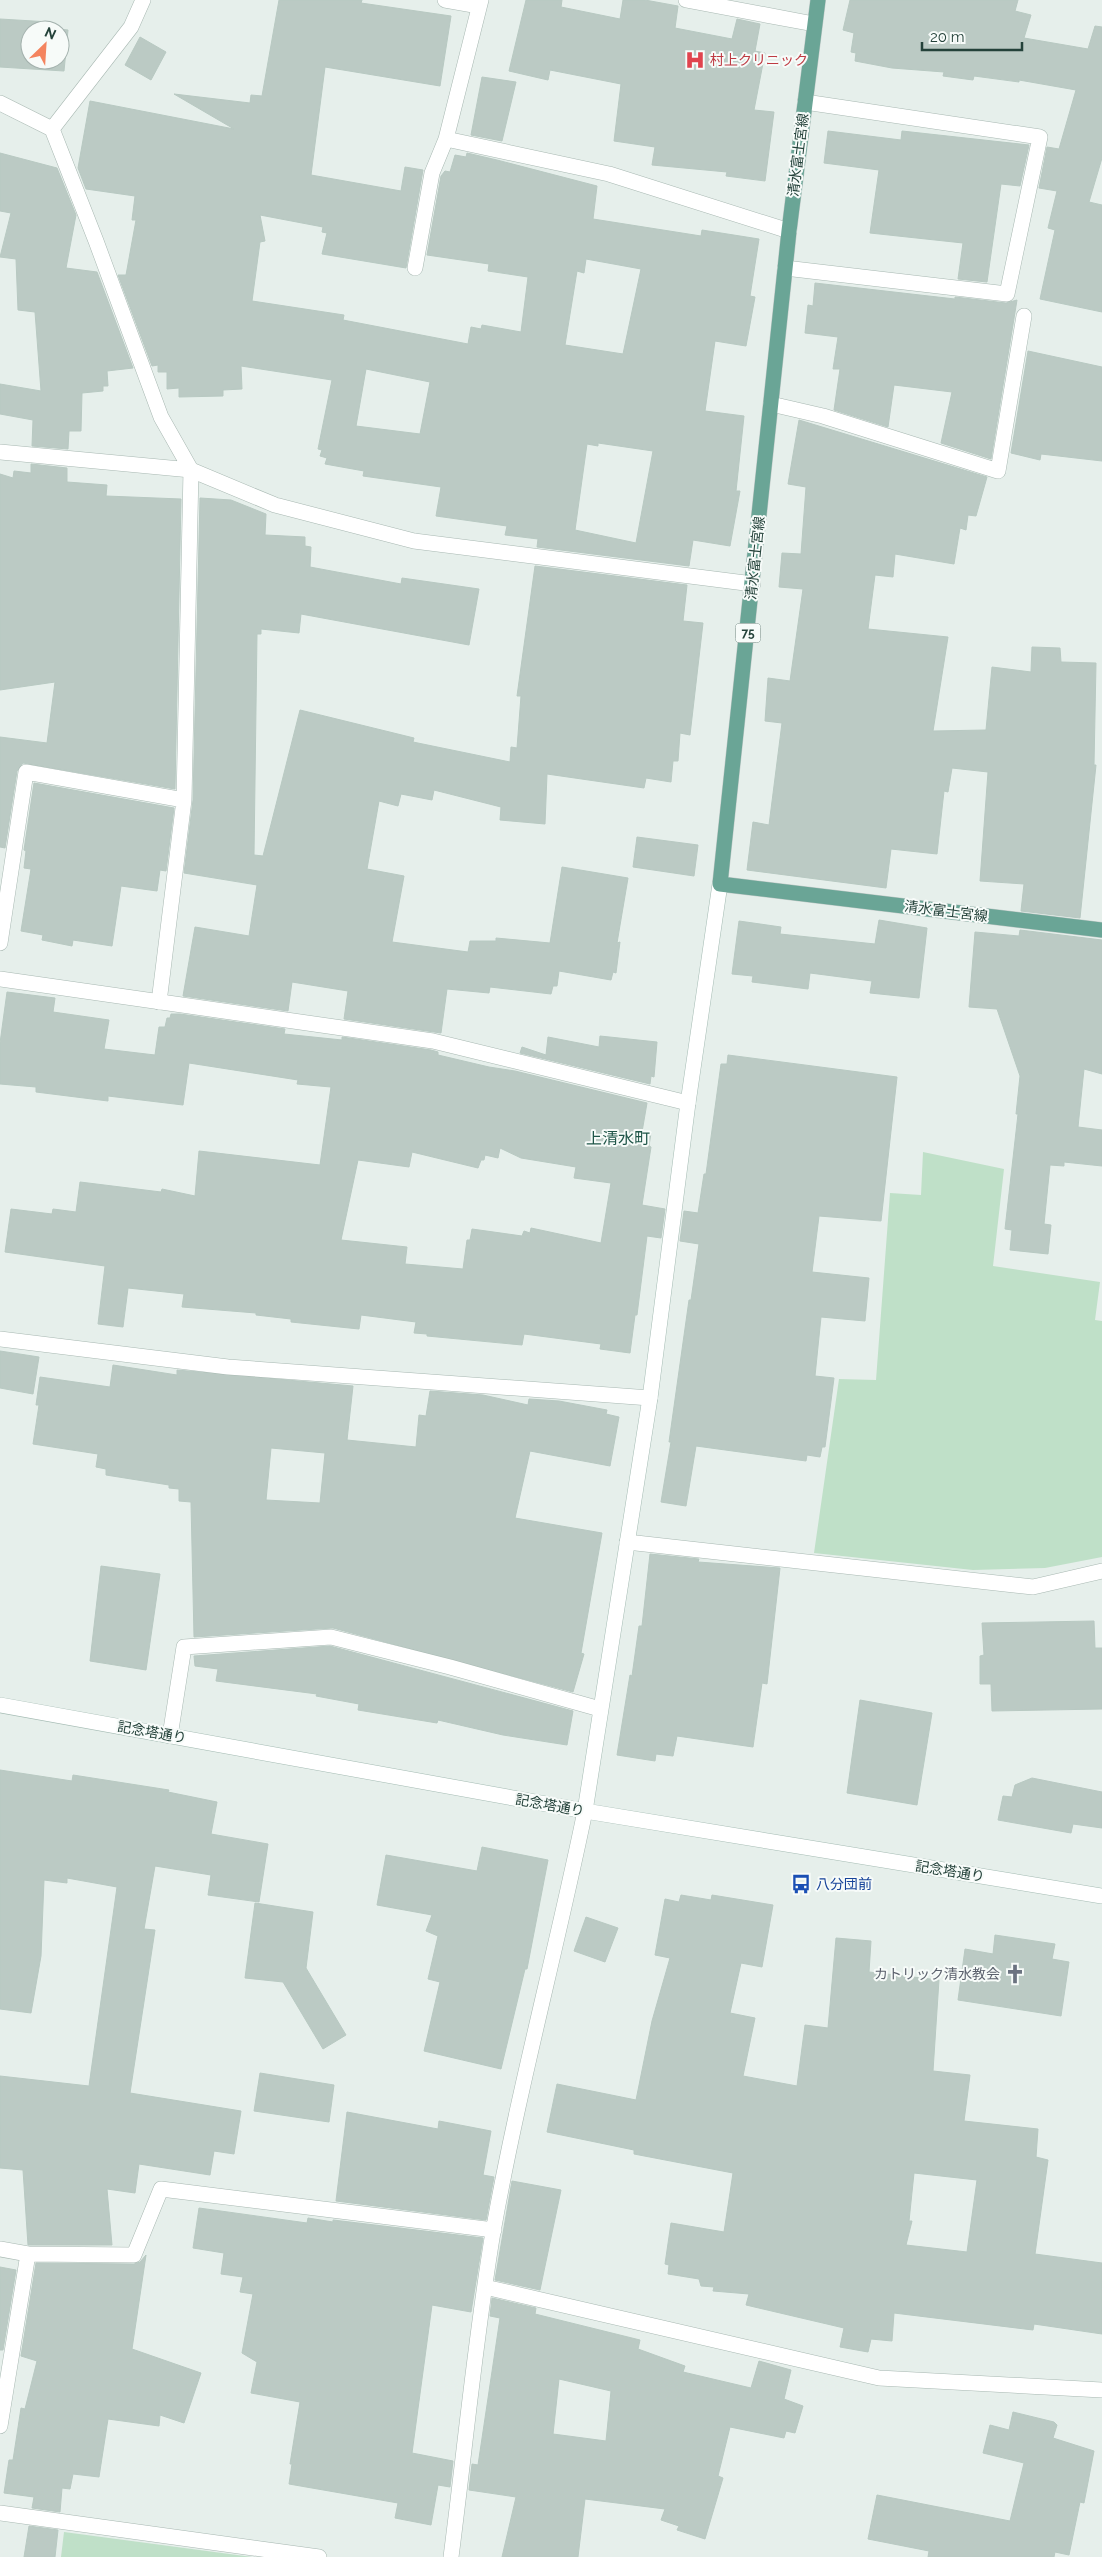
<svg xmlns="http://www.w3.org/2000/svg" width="1102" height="2557" font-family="Raleway,'Noto Sans JP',sans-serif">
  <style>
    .green { fill: #bfe0c8 }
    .building { fill: #bbcac4; stroke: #b8c9c2; fill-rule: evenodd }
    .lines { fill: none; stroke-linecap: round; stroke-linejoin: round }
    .lane-casing { stroke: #a8b8b2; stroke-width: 16 }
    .street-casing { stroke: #a8b8b2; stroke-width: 16 }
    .secondary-casing { stroke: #a4bbb3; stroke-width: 16 }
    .primary-casing { stroke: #c2cac8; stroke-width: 16 }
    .lane { stroke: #fff; stroke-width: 15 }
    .street { stroke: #fff; stroke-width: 15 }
    .secondary { stroke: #fff; stroke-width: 15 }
    .primary { stroke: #6aa596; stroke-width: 15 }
    .labels { text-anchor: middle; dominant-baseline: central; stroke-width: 4; stroke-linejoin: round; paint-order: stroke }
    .shield { fill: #f7fbf9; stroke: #637a73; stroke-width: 1 }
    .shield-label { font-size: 12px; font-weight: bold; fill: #24423a }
    .health-label { font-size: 14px; fill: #be3a42; stroke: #f7fbf9; text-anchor: start }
    .street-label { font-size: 14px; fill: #24423a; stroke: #f7fbf9 }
    .transit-label { font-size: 14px; fill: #164399; stroke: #f7fbf9; text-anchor: start }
    .worship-label { font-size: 14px; fill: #5b616d; stroke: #f7fbf9; text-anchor: end }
    .quarter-label { font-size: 16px; fill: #1f5548; stroke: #f7fbf9 }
  </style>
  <rect width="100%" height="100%" fill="#e6efeb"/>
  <!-- green -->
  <path class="green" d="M 923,1152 L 1004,1169 L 993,1266 L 1100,1282 L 1095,1320 L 1102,1321 L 1102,1557 L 1045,1568 L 973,1570 L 814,1553 L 839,1379 L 876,1380 L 890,1193 L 921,1195 Z
    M 64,2532 L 252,2557 L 61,2557 Z"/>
  <!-- building -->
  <path class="building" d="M 279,0 L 362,0 L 361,3 L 451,16 L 440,86 L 325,67 L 311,175 L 401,191 L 405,167 L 423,170 L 406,268 L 322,254 L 327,233 L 322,232 L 323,227 L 260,215 L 265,241 L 260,242 L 252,301 L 344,315 L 343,320 L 468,344 L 471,327 L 481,329 L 482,325 L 521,332 L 528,277 L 488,271 L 489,264 L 427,255 L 441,176 L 445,171 L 450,172 L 455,155 L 466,157 L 467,153 L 497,160 L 597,186 L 593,219 L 701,236 L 702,230 L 759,239 L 750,296 L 755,297 L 746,346 L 715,341 L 705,411 L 744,416 L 736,491 L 740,491 L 730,546 L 693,540 L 689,566 L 537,547 L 538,539 L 505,535 L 507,526 L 436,516 L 441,487 L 363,476 L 364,471 L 325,464 L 327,458 L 320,456 L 322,450 L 318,449 L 332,380 L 241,366 L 242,389 L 223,390 L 223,396 L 179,397 L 179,388 L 167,389 L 167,372 L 158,372 L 158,365 L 152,366 L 118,275 L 126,275 L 136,220 L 132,220 L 135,196 L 86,189 L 78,168 L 90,101 L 234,129 L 174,94 L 250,103 L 251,95 L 262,96 ZM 586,259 L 641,269 L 623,354 L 565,345 L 577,271 L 584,273 ZM 366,369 L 430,382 L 420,434 L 356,426 ZM 598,443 L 653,451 L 636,543 L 575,530 L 587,444 L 598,446 Z
    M 526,0 L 562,0 L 561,7 L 620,19 L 623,0 L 645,0 L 678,6 L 675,28 L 732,39 L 737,19 L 760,24 L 755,51 L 765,53 L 754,110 L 774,112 L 765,181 L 726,176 L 727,172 L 652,165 L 655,147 L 614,141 L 621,84 L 550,70 L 548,80 L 509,71 Z
    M 850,0 L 1018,0 L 1015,11 L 1031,15 L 1024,38 L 1088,49 L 1095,26 L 1102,27 L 1102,158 L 1089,202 L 1102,205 L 1102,312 L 1040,299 L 1055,230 L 1048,228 L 1057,191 L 1039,188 L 1047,147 L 1059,149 L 1076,90 L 1019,80 L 1019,82 L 974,76 L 973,80 L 943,76 L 944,72 L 892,68 L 855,61 L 856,53 L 851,52 L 854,33 L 843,30 Z
    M 0,19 L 50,22 L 49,28 L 68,30 L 64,71 L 0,67 ZM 30,30 L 60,30 L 60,60 L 30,60 Z
    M 140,37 L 166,52 L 151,80 L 125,65 Z
    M 482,77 L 516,82 L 502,141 L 471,135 Z
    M 828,131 L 901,140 L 902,131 L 1029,145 L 1020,186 L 1001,184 L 987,282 L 958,279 L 963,243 L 870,233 L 879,170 L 824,163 Z
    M 0,153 L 57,168 L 76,215 L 66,268 L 97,272 L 133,368 L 107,371 L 108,386 L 103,386 L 103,391 L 82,393 L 81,431 L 69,431 L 68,449 L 32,446 L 33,420 L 0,414 L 0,384 L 41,391 L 35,312 L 18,310 L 16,259 L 0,257 L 11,213 L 0,211 Z
    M 815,283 L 955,299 L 955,297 L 1006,303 L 1017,300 L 991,459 L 941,443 L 952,392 L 894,385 L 888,427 L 834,410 L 840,369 L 833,369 L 838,337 L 805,333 L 808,305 L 813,306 Z
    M 1028,351 L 1102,367 L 1102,461 L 1041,454 L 1040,460 L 1011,453 Z
    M 799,420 L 987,477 L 976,516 L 968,515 L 966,530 L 960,528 L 954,564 L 895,554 L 893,577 L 875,575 L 868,629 L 948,637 L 933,731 L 986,730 L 992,667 L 1031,672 L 1032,647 L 1060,648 L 1061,662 L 1096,663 L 1094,765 L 1096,765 L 1080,918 L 1021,911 L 1024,884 L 980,881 L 988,772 L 952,768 L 948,792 L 944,791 L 937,854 L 891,849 L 886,888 L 747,870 L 753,822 L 769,825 L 782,723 L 765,721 L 768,678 L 790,681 L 803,589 L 779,587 L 782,553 L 801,554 L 806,487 L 788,484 Z
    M 31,464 L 67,468 L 67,482 L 107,485 L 106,496 L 181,499 L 175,789 L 23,763 L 17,771 L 5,848 L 0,847 L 0,737 L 47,743 L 55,682 L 0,690 L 0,474 L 13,478 L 14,471 L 31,473 Z
    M 200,498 L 231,500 L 266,514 L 265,535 L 305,537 L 305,546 L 311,547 L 310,567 L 401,584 L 402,578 L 479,589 L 469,645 L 301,614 L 299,633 L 261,629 L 261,634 L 257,634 L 254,855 L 263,856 L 300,710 L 414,738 L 413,742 L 510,762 L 511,747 L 517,748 L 521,696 L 517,696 L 535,566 L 687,585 L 683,621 L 703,623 L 690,735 L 680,733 L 678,761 L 673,761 L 671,782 L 646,778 L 644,788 L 547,774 L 545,824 L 500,820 L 501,807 L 434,790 L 432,800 L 401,794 L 398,806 L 379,801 L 367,869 L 404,876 L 392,942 L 468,952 L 470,941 L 496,941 L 496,938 L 550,943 L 562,867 L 628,878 L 617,943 L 620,942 L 616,973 L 613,972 L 611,980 L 559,971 L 557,986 L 553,986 L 551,994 L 490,987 L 489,993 L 447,989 L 441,1033 L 344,1019 L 348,991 L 292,982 L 288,1011 L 183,996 L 195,927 L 249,936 L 257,885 L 184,873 L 193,800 Z
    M 34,783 L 174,808 L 166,871 L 160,870 L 157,891 L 121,886 L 112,946 L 73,940 L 72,946 L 42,940 L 43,935 L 21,931 L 31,869 L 24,868 L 26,851 L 24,850 Z
    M 637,837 L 698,845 L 694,876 L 633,867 Z
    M 879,920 L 927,928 L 919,998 L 870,993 L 872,981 L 810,973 L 808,989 L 752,982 L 753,976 L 732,974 L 739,921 L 781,927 L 780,934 L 875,944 Z
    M 1020,930 L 1102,940 L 1102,1074 L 1084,1069 L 1078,1127 L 1102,1130 L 1102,1166 L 1064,1162 L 1064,1166 L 1050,1165 L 1044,1224 L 1051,1225 L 1048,1254 L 1010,1250 L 1012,1230 L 1005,1229 L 1018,1114 L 1016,1114 L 1020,1076 L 997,1009 L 969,1007 L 975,932 L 1019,936 Z
    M 7,992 L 55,998 L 53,1012 L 109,1020 L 104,1049 L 155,1055 L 159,1027 L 165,1027 L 167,1018 L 170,1018 L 171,1014 L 180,1014 L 285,1029 L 284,1034 L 342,1040 L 342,1037 L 431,1050 L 438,1052 L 438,1055 L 489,1067 L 515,1071 L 647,1103 L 642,1132 L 651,1133 L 649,1146 L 651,1147 L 642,1205 L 665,1209 L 661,1238 L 647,1236 L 637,1315 L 635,1315 L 630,1353 L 600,1349 L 601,1344 L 524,1334 L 522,1345 L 427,1336 L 427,1334 L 414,1333 L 416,1322 L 361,1315 L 359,1329 L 291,1322 L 291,1319 L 256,1315 L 256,1313 L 182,1307 L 184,1294 L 128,1288 L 123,1327 L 98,1324 L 105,1266 L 5,1252 L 11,1209 L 52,1214 L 53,1209 L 76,1212 L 80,1182 L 161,1192 L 162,1189 L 195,1196 L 199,1151 L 320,1165 L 331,1087 L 297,1084 L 298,1080 L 189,1063 L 183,1105 L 108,1096 L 108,1101 L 36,1092 L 36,1087 L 0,1084 L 0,1043 ZM 500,1148 L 521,1158 L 576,1167 L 574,1178 L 611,1183 L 601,1243 L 531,1228 L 530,1233 L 524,1231 L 522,1236 L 472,1229 L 470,1240 L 467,1240 L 463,1269 L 405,1264 L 407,1247 L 341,1240 L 358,1160 L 409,1167 L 412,1152 L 478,1168 L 481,1160 L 484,1160 L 485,1155 L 498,1158 Z
    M 600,1036 L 657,1042 L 654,1077 L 651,1076 L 650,1084 L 520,1053 L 522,1047 L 546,1055 L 548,1037 L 599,1047 Z
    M 728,1055 L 897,1077 L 881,1221 L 819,1216 L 812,1272 L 869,1278 L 865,1321 L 821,1317 L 815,1376 L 834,1378 L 825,1447 L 822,1447 L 820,1457 L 807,1455 L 806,1461 L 696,1446 L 686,1506 L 661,1502 L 671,1442 L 669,1442 L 689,1300 L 691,1300 L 699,1244 L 680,1241 L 684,1211 L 698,1213 L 704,1174 L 706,1174 L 721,1064 L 727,1064 Z
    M 0,1351 L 39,1357 L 33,1394 L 0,1388 Z
    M 113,1365 L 177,1375 L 177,1370 L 353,1386 L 347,1440 L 416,1447 L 419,1415 L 426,1416 L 430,1391 L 483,1395 L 528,1405 L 529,1399 L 559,1401 L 607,1410 L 606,1414 L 619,1417 L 610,1466 L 530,1451 L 515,1518 L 602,1533 L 581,1653 L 584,1654 L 573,1692 L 333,1628 L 194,1637 L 191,1502 L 179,1501 L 179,1489 L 169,1488 L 169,1485 L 106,1475 L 106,1469 L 96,1467 L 98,1454 L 33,1444 L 39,1405 L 36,1405 L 40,1377 L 110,1387 ZM 271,1448 L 325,1453 L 320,1503 L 266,1500 Z
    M 650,1554 L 699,1559 L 698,1562 L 780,1568 L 767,1684 L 762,1683 L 753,1747 L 677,1736 L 673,1756 L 656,1754 L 655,1761 L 617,1755 L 630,1675 L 632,1676 L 639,1626 L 642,1626 Z
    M 101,1566 L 160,1574 L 146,1670 L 90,1661 Z
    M 1094,1621 L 1095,1648 L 1102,1648 L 1102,1709 L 992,1711 L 991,1684 L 980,1684 L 980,1656 L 984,1655 L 982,1623 Z
    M 330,1646 L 573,1711 L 567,1745 L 503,1735 L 438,1720 L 437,1723 L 358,1710 L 359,1704 L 316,1696 L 317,1694 L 216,1681 L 218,1669 L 195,1666 L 194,1656 Z
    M 860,1700 L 932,1713 L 917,1805 L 847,1793 Z
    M 0,1770 L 72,1781 L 73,1775 L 169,1790 L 168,1792 L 217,1802 L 211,1834 L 268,1844 L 259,1902 L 208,1895 L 211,1875 L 155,1866 L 144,1929 L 155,1930 L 130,2093 L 241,2111 L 234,2154 L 214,2151 L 210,2175 L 139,2164 L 135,2193 L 107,2189 L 112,2245 L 28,2245 L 23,2170 L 0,2168 L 0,2076 L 89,2086 L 117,1887 L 67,1878 L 67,1883 L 44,1880 L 41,1956 L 31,2013 L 0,2009 Z
    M 1032,1778 L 1102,1792 L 1102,1828 L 1073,1824 L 1071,1833 L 998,1820 L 1003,1796 L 1012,1797 L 1015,1785 Z
    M 482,1847 L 548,1860 L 527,1969 L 525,1969 L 501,2069 L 424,2051 L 440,1982 L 428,1979 L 438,1936 L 426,1931 L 432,1915 L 377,1905 L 386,1855 L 477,1871 Z
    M 681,1895 L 711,1900 L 712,1895 L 773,1905 L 762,1967 L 741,1963 L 730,2013 L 755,2018 L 743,2076 L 797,2086 L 805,2025 L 828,2028 L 836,1938 L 871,1941 L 869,1972 L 939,1980 L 933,2071 L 970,2075 L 964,2121 L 1038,2129 L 1036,2157 L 1048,2160 L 1035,2254 L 1102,2263 L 1102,2334 L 1034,2324 L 1033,2330 L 894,2313 L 892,2341 L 871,2339 L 868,2352 L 840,2347 L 844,2328 L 746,2305 L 749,2294 L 713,2291 L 714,2287 L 701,2286 L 699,2279 L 668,2274 L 669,2265 L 665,2264 L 671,2223 L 724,2232 L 733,2173 L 634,2154 L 634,2150 L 547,2132 L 557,2084 L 636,2100 L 652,2021 L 670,1958 L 655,1955 L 665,1899 L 679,1902 ZM 914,2173 L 977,2180 L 967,2252 L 906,2245 L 912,2221 L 909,2221 Z
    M 255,1903 L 313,1912 L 306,1968 L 346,2035 L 323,2049 L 283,1982 L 245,1978 Z
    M 586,1917 L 618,1928 L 605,1962 L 574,1951 Z
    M 995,1935 L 1055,1944 L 1052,1959 L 1069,1962 L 1061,2016 L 958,2000 L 965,1949 L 993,1954 Z
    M 260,2073 L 334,2085 L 329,2122 L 254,2111 Z
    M 347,2112 L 438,2129 L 439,2121 L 491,2131 L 483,2175 L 494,2177 L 486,2220 L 336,2201 Z
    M 512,2181 L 561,2190 L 540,2290 L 495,2280 Z
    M 199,2208 L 307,2223 L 308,2218 L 333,2222 L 333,2220 L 483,2238 L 471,2312 L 432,2305 L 412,2453 L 453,2461 L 450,2487 L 438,2485 L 431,2525 L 395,2518 L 398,2503 L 289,2484 L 292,2464 L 290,2464 L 300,2402 L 251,2393 L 257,2362 L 242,2353 L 253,2294 L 240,2292 L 243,2277 L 221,2274 L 224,2253 L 193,2248 Z
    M 146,2255 L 132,2349 L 201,2373 L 184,2423 L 160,2415 L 159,2426 L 108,2419 L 99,2477 L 73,2474 L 70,2489 L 62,2488 L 60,2512 L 32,2508 L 34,2497 L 4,2493 L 9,2460 L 13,2460 L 21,2408 L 25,2409 L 37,2361 L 21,2356 L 36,2263 L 134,2264 L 140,2262 Z
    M 0,2267 L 16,2270 L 3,2350 L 0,2350 Z
    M 492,2298 L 536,2308 L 535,2314 L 640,2340 L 638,2349 L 685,2366 L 683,2372 L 751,2388 L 759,2361 L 791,2370 L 784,2399 L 803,2406 L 795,2433 L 786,2431 L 784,2438 L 730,2427 L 718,2476 L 723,2478 L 705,2539 L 677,2530 L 679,2526 L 661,2520 L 665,2509 L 585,2499 L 578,2557 L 502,2557 L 516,2497 L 469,2490 L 472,2464 L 478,2465 L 500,2318 L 490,2316 ZM 559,2379 L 611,2391 L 606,2441 L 553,2434 Z
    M 1013,2412 L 1054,2422 L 1057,2425 L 1053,2438 L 1094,2451 L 1084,2503 L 1080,2502 L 1069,2555 L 1055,2552 L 1054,2557 L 928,2557 L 929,2551 L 868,2539 L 877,2495 L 1010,2521 L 1024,2463 L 983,2453 L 990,2425 L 1009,2430 Z
    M 29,2526 L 58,2530 L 55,2557 L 24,2557 Z"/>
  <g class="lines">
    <defs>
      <path id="lane" d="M 0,943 L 26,772 L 184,800
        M 159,1002 L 184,800 L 191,470
        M 170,1736 L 184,1647 L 331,1637 L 450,1667 L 600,1709"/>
      <path id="street" d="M 445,0 L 479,6
        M 686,0 L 814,24
        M 0,103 L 52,129 L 96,241 L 161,417 L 191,470 L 275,505 L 414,541 L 753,584
        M 52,129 L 131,27 L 143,0
        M 446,139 L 609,174 L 789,231
        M 415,268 L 432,173 L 446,139 L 481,0
        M 785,268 L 1007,294 L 1040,137 L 805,102
        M 771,404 L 823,416 L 998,471 L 1024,316
        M 0,452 L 191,470
        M 0,979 L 433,1041 L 688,1103
        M 0,1339 L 228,1367 L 650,1398
        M 627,1542 L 1033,1587 L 1102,1571
        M 0,2249 L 28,2254
        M 485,2287 L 879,2378 L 1102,2390
        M 0,2426 L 28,2254 L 134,2255 L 161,2189 L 494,2230
        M 0,2513 L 319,2557
        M 451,2557 C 465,2449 475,2340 493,2232 C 518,2091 556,1952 585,1811"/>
      <path id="secondary" d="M 0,1705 L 585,1811 L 1102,1896
        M 585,1811 L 650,1398 L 688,1103 L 720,884"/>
      <path id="primary" d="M 818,0 L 789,231 L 720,884 L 1102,930"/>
    </defs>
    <!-- lane casing -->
    <use href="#lane" class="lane-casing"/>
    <!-- street casing -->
    <use href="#street" class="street-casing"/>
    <!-- secondary casing -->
    <use href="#secondary" class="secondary-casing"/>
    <!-- primary casing -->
    <use href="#primary" class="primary-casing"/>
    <!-- lane -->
    <use href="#lane" class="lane"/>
    <!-- street -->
    <use href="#street" class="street"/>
    <!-- secondary -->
    <use href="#secondary" class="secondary"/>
    <!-- primary -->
    <use href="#primary" class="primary"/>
  </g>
  <!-- icons -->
  <defs>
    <symbol id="hospital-bare" viewBox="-9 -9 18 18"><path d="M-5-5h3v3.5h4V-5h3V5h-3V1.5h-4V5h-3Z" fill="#e0444e" stroke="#f7fbf9" stroke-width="2.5" paint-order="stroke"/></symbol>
    <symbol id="bus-bare" viewBox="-9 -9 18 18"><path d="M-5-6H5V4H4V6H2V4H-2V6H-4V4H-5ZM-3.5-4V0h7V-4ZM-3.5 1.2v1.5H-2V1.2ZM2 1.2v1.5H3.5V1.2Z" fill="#1a4fb4" stroke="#f7fbf9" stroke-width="2.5" paint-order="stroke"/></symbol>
    <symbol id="church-bare" viewBox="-9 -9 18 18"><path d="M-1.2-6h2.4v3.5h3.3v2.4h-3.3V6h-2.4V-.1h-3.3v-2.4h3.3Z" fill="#6b7280" stroke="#f7fbf9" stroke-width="2.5" paint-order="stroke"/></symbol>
  </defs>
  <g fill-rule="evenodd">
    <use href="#hospital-bare" x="681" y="46" width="28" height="28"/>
    <use href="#bus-bare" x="787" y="1870" width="28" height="28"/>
    <use href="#church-bare" x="1001" y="1960" width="28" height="28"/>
  </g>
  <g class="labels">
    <!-- shield labels -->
    <rect class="shield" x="735.5" y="623.5" width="25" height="19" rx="4"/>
    <g class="shield-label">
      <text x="748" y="633">75</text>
    </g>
    <!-- health labels -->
    <g class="health-label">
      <text x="710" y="60">村上クリニック</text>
    </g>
    <!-- street labels -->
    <g class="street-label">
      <text transform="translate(798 155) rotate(-83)">清水富士宮線</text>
      <text transform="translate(755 558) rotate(-84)">清水富士宮線</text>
      <text transform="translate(946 911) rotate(7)">清水富士宮線</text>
      <text transform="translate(152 1732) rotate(10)">記念塔通り</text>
      <text transform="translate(550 1805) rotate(10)">記念塔通り</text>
      <text transform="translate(950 1871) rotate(9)">記念塔通り</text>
    </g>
    <!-- transit labels -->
    <g class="transit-label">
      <text x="816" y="1884">八分団前</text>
    </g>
    <!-- worship labels -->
    <g class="worship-label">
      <text x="1000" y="1974">カトリック清水教会</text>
    </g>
    <!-- quarter labels -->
    <g class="quarter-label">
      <text x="618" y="1138">上清水町</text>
    </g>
  </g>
  <!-- north arrow -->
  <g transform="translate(45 45) rotate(25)"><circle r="24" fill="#f7fbf9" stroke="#a3b1ad"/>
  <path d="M0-4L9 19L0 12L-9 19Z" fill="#f4845f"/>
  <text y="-8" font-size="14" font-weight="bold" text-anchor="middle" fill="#24423a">N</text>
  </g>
  <!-- scale -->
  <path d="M922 42v8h100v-8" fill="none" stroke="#24423a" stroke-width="2.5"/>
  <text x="930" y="42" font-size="15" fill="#24423a" stroke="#f7fbf9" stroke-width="4" paint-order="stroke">20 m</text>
</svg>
